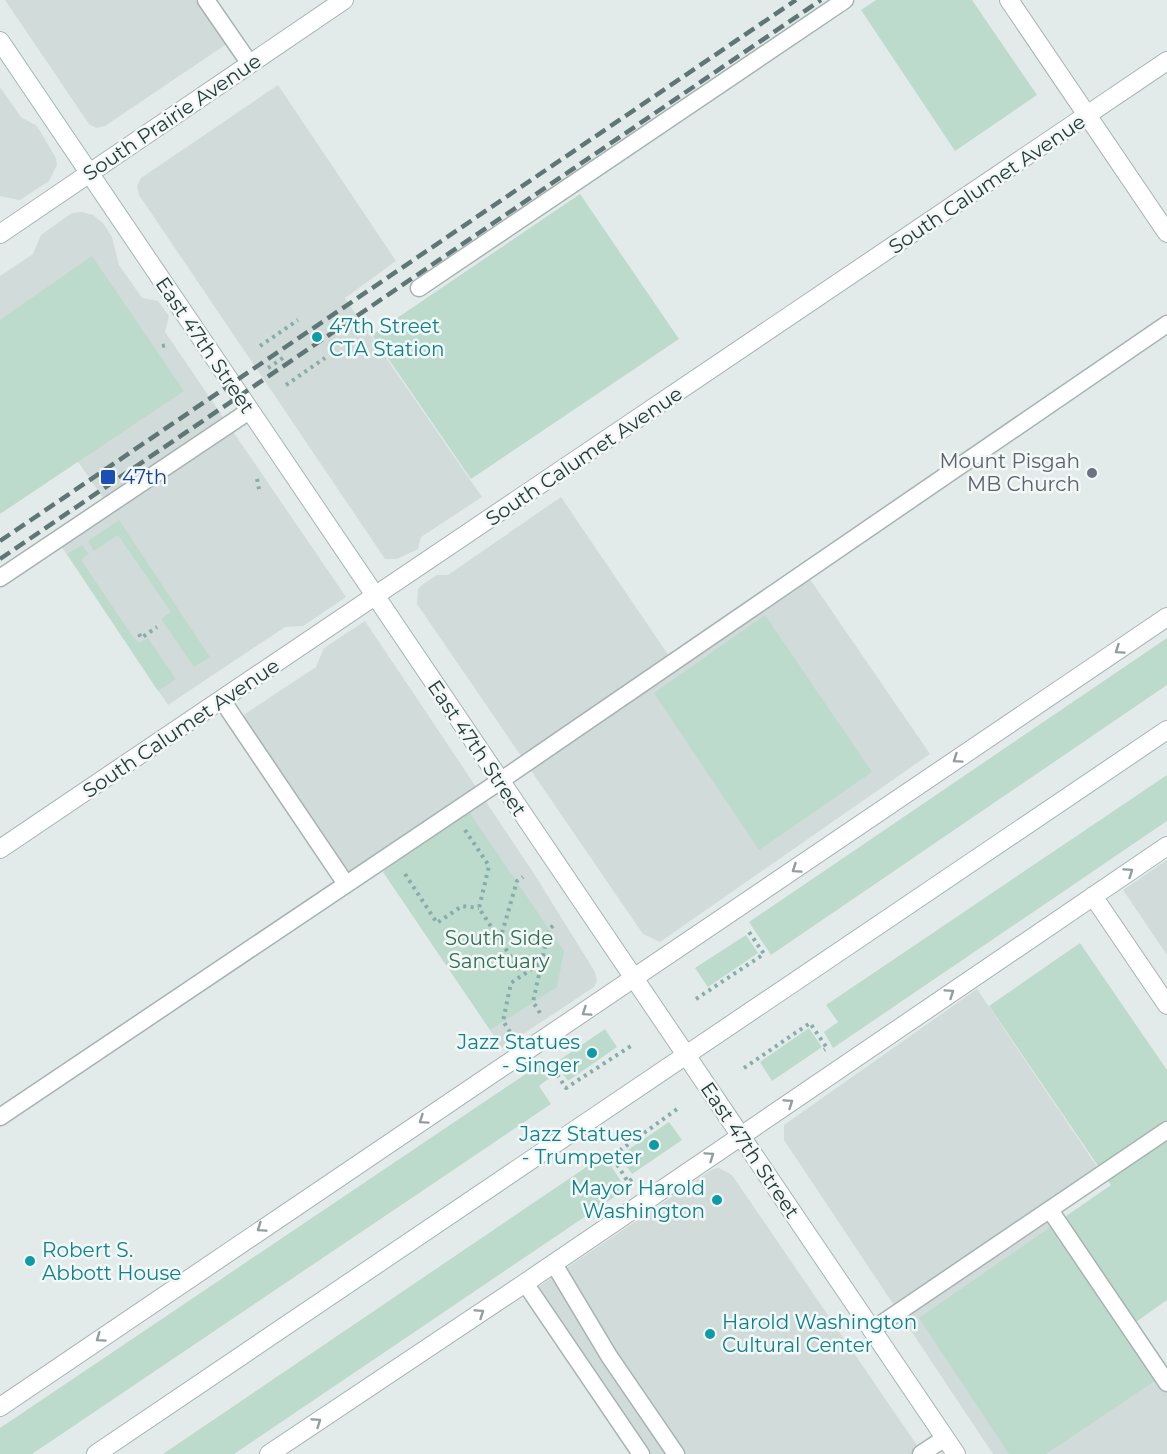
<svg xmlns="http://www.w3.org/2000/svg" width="1167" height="1454" font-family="Montserrat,sans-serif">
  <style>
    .built { fill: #d1dbd9 }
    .green { fill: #bddbcc }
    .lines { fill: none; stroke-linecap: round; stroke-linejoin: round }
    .lane-casing { stroke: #a6b3b2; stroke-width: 19 }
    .street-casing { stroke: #a6b3b2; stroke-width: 20 }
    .secondary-casing { stroke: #a2b6b4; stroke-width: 20 }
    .path { stroke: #86adaa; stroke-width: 4; stroke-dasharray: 3 4.5; stroke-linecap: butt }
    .lane { stroke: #fff; stroke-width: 16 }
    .street { stroke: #fff; stroke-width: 18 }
    .secondary { stroke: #fff; stroke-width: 18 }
    .rail { stroke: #5e7776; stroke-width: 4.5; stroke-dasharray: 12 6; stroke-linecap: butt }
    .oneway { stroke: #929d9d }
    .culture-dot { fill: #0f9aa8; stroke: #f3f8f7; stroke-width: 2 }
    .worship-dot { fill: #6b7280; stroke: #f3f8f7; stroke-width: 2 }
    .transit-dot { fill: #1a4fb4; stroke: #f3f8f7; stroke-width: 2 }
    .labels { text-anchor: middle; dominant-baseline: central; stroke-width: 5; stroke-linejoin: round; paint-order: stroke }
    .street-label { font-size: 20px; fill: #243b3b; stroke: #f3f8f7 }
    .culture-label { font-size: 20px; fill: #0d838f; stroke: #f3f8f7; text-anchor: start }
    .worship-label { font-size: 20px; fill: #5b616d; stroke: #f3f8f7; text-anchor: end }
    .transit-label { font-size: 20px; fill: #164399; stroke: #f3f8f7; text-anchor: start }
    .park-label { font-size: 20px; fill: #316f58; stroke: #f3f8f7 }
  </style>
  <rect width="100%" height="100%" fill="#e3ebea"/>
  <!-- built -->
  <path class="built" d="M 5,0 L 207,0 L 234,39 L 105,126 L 96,128 L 89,124 Z
    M 278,85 L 396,261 L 345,298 L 482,497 L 421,537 L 418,549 L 397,559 L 385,559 L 379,550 L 139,195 L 137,186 L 141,178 Z
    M 0,87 L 21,117 L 37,126 L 56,158 L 57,165 L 49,181 L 20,200 L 0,196 Z
    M 82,212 L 93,215 L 103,223 L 112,237 L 119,265 L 142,298 L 158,301 L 169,316 L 165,332 L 346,597 L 303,626 L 285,627 L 168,705 L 57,540 L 108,505 L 0,349 L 0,276 L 33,254 L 41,235 L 72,213 Z
    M 561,497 L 673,662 L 805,572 L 930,754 L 660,942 L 643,934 L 417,604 L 418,589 L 422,585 L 437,575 L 448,575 Z
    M 365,621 L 533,872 L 595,972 L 597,981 L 594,987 L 502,1048 L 378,863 L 346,884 L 236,720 L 316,667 L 324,648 Z
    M 1167,860 L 1167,955 L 1123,890 Z
    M 977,989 L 1102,1174 L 1050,1210 L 1167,1384 L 1167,1454 L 993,1454 L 784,1140 L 784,1125 Z
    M 719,1168 L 732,1175 L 923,1454 L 641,1454 L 531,1292 L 713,1169 Z"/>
  <!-- green -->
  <path class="green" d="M 876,0 L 972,0 L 1037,95 L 955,151 L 861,10 Z
    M 580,194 L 679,339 L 471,479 L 372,335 Z
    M 92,256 L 184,391 L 0,514 L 0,320 Z
    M 119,520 L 210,657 L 194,667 L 161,619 L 171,612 L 118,535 L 94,551 L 88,541 Z
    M 82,545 L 89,554 L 81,560 L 133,637 L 139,643 L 148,638 L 176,679 L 158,691 L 67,554 Z
    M 765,615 L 872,772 L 759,850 L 654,693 Z
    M 1167,638 L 1167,685 L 771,955 L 749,922 Z
    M 1167,775 L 1167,821 L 833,1048 L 824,1032 L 838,1022 L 826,1005 Z
    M 469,812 L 564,951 L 557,987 L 490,1030 L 383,872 Z
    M 746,935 L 758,953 L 708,987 L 695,968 Z
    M 1080,943 L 1167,1070 L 1167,1300 L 1129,1327 L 1162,1376 L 1046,1454 L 1009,1454 L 919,1318 L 1111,1185 L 989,1006 Z
    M 809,1028 L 822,1047 L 772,1081 L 760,1062 Z
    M 605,1029 L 617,1047 L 568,1081 L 555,1063 Z
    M 542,1063 L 551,1077 L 539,1086 L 551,1104 L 32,1454 L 0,1454 L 0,1428 Z
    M 669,1122 L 682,1140 L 632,1174 L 619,1156 Z
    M 604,1155 L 626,1189 L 234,1454 L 163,1454 Z"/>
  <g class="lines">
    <defs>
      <path id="lane" d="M 206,0 L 250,64
        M 419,288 L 845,0
        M 0,578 L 249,411
        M 222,700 L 346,884
        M 0,1117 L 500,781 L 1167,324
        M 1050,1210 L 1167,1383
        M 554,1264 L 609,1356 L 676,1454
        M 525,1283 L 641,1454
        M 872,1330 L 1167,1130
        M 921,1454 L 945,1438"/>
      <path id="street" d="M 1009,0 L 1167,233
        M 0,234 L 344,0
        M 0,849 L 1167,61
        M 1093,896 L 1167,1005
        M 0,1407 L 1167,617
        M 269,1454 L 525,1283 L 1167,846"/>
      <path id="secondary" d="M 0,41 L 956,1454
        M 96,1454 L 1167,730"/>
    </defs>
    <!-- lane casing -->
    <use href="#lane" class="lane-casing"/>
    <!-- street casing -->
    <use href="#street" class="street-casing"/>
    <!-- secondary casing -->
    <use href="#secondary" class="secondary-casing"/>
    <!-- path -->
    <path class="path" d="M 162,346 L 168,345
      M 260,346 L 298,320
      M 268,368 L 286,356
      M 286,385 L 325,358
      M 257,479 L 259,489
      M 139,634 L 141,638 L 157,627
      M 465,830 L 489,866 L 479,908 L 522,974
      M 405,874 L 437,923 L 462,906 L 479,908
      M 500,940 L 517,881 L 523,877
      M 696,999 L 764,954 L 747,929
      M 540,1013 L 533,1002 L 549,929 L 554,925
      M 510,1032 L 503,1021 L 511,983 L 542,962
      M 549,1062 L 566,1088 L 634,1044
      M 744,1068 L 810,1023 L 827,1048 L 824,1050
      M 632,1179 L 628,1182 L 612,1156 L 680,1107"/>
    <!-- lane -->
    <use href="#lane" class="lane"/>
    <!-- street -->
    <use href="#street" class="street"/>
    <!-- secondary -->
    <use href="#secondary" class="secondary"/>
    <!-- rail -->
    <path class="rail" d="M 0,541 L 796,0
      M 0,559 L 821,0"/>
  </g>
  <!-- one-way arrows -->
  <defs><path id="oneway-chevron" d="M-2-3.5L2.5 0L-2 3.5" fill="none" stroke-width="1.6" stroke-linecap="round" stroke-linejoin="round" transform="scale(1.5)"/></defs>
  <g class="oneway">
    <use href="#oneway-chevron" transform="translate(1119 650) rotate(146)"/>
    <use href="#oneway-chevron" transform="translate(957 759) rotate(146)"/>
    <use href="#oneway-chevron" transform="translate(796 869) rotate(146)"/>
    <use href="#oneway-chevron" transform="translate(1129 872) rotate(-34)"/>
    <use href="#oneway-chevron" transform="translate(950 993) rotate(-34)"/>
    <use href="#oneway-chevron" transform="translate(586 1012) rotate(146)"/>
    <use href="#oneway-chevron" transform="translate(789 1103) rotate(-34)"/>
    <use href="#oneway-chevron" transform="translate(423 1120) rotate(146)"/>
    <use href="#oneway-chevron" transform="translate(710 1156) rotate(-34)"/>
    <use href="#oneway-chevron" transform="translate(261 1228) rotate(146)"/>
    <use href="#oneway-chevron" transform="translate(480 1313) rotate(-34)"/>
    <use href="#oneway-chevron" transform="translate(100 1338) rotate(145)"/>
    <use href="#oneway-chevron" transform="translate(317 1422) rotate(-34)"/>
  </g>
  <!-- markers -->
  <g class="culture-dot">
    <circle cx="317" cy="337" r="6"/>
    <circle cx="592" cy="1053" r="6"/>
    <circle cx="654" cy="1145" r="6"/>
    <circle cx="717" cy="1200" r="6"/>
    <circle cx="30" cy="1261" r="6"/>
    <circle cx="710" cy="1334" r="6"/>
  </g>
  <circle class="worship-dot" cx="1092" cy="473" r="6"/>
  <rect class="transit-dot" x="100" y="469" width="16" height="16" rx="3"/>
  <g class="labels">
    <!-- street labels -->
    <g class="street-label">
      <text transform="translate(172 117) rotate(-34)">South Prairie Avenue</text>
      <text transform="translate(987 184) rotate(-34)">South Calumet Avenue</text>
      <text transform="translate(205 345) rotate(56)">East 47th Street</text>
      <text transform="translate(584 456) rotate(-34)">South Calumet Avenue</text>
      <text transform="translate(181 728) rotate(-34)">South Calumet Avenue</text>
      <text transform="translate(477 748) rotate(56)">East 47th Street</text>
      <text transform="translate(750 1150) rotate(56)">East 47th Street</text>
    </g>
    <!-- culture labels -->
    <g class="culture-label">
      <text x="329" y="326">47th Street<tspan x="329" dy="23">CTA Station</tspan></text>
      <text x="580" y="1042" text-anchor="end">Jazz Statues<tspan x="580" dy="23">- Singer</tspan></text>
      <text x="642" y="1134" text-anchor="end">Jazz Statues<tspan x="642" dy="23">- Trumpeter</tspan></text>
      <text x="705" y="1188" text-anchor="end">Mayor Harold<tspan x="705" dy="23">Washington</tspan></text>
      <text x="42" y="1250">Robert S.<tspan x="42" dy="23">Abbott House</tspan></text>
      <text x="722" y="1322">Harold Washington<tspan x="722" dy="23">Cultural Center</tspan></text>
    </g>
    <!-- worship labels -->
    <g class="worship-label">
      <text x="1080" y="461">Mount Pisgah<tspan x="1080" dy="23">MB Church</tspan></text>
    </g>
    <!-- transit labels -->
    <g class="transit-label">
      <text x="122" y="477">47th</text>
    </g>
    <!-- park labels -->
    <g class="park-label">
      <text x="499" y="938">South Side<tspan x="499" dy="23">Sanctuary</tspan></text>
    </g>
  </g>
</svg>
